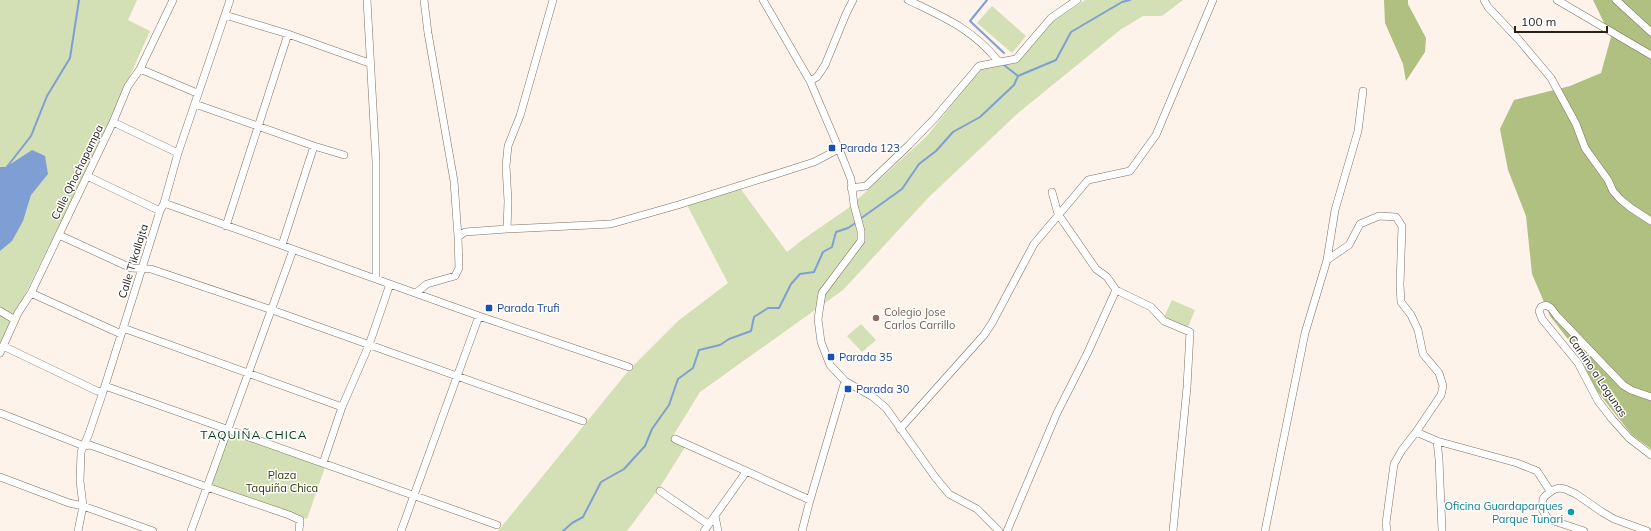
<svg xmlns="http://www.w3.org/2000/svg" width="1651" height="531" font-family="Mulish,sans-serif">
  <style>
    .green { fill: #d3dfb4 }
    .forest { fill: #afc081 }
    .water { fill: #7f9fd4 }
    .lines { fill: none; stroke-linecap: round; stroke-linejoin: round }
    .stream { stroke: #7f9fd4; stroke-width: 2 }
    .minor-casing { stroke: #7e6f62; stroke-width: 8 }
    .minor { stroke: #fff; stroke-width: 7 }
    .transit-dot { fill: #1a4fb4; stroke: #fff; stroke-width: 1.5 }
    .education-dot { fill: #8d6e63; stroke: #fff; stroke-width: 1.5 }
    .culture-dot { fill: #0f9aa8; stroke: #fff; stroke-width: 1.5 }
    .labels { text-anchor: middle; dominant-baseline: central; stroke-width: 3; stroke-linejoin: round; paint-order: stroke }
    .transit-label { font-size: 11px; fill: #164399; stroke: #fff; text-anchor: start }
    .street-label { font-size: 11px; fill: #27211c; stroke: #fff }
    .education-label { font-size: 11px; fill: #785e54; stroke: #fff; text-anchor: start }
    .park-label { font-size: 11px; fill: #2f3909; stroke: #fff }
    .culture-label { font-size: 11px; fill: #0d838f; stroke: #fff; text-anchor: end }
    .neighbourhood-label { font-size: 12px; letter-spacing: 1px; fill: #003919; stroke: #fff }
  </style>
  <rect width="100%" height="100%" fill="#fdf3ea"/>
  <!-- green -->
  <path class="green" d="M 0,0 L 137,0 L 128,20 L 150,31 L 96,151 L 0,345 Z
    M 1085,0 L 1183,0 L 1162,16 L 1143,16 L 1120,30 L 1017,114 L 929,197 L 843,290 L 700,392 L 671,439 L 685,447 L 660,487 L 627,531 L 498,531 L 629,370 L 678,321 L 728,283 L 687,205 L 740,188 L 787,252 L 802,240 L 847,209 L 927,136 L 980,69 L 1016,63 L 1052,22 Z
    M 992,6 L 1026,36 L 1012,53 L 977,23 Z
    M 1172,300 L 1195,310 L 1188,327 L 1164,317 Z
    M 861,324 L 876,340 L 862,352 L 847,336 Z
    M 230,433 L 325,467 L 307,519 L 211,485 Z"/>
  <!-- forest -->
  <path class="forest" d="M 1384,0 L 1408,0 L 1408,4 L 1426,38 L 1425,52 L 1406,81 L 1403,64 L 1385,23 Z
    M 1593,0 L 1651,0 L 1651,449 L 1632,435 L 1597,391 L 1574,347 L 1550,316 L 1532,274 L 1526,216 L 1508,170 L 1500,129 L 1514,100 L 1570,86 L 1601,73 L 1611,37 Z"/>
  <!-- water -->
  <path class="water" d="M 32,150 L 45,156 L 48,174 L 31,195 L 23,221 L 12,241 L 0,251 L 0,167 L 6,167 Z"/>
  <g class="lines">
    <!-- stream -->
    <path class="stream" d="M 987,0 L 970,21 L 1004,53
      M 1004,65 L 1018,76
      M 6,168 L 31,136 L 47,96 L 70,58 L 79,0
      M 860,219 L 902,189 L 919,164 L 936,151 L 953,132 L 980,117 L 1014,85 L 1018,76 L 1056,60 L 1071,32 L 1122,2 L 1130,0
      M 563,531 L 572,523 L 583,517 L 601,482 L 624,469 L 645,446 L 652,429 L 669,405 L 678,379 L 693,368 L 699,350 L 720,345 L 729,339 L 751,331 L 754,317 L 768,308 L 779,308 L 791,284 L 800,274 L 814,272 L 823,252 L 832,247 L 836,232 L 848,228 L 857,222"/>
    <defs>
      <path id="minor" d="M 367,0 L 376,162 L 376,279
        M 424,0 L 428,33 L 454,181 L 458,237
        M 763,0 L 810,81 L 839,149 L 851,179 L 854,205 L 861,231 L 861,241 L 822,293 L 818,319 L 821,342 L 830,365 L 845,381 L 873,397 L 886,408 L 935,477 L 949,494 L 977,509 L 999,531
        M 908,0 C 943,17 973,29 998,61
        M 1484,0 L 1488,7 L 1519,40 L 1551,78 L 1576,124 L 1585,148 L 1608,180 L 1613,191 L 1620,199 L 1631,208 L 1651,221
        M 1557,0 L 1651,55
        M 1616,0 L 1651,32
        M 225,15 L 288,34 L 369,63
        M 140,69 L 197,93
        M 810,81 L 817,77 L 825,65 L 846,14 L 853,0
        M 195,104 L 314,146 L 344,155
        M 113,122 L 178,153
        M 87,176 L 160,211
        M 851,188 L 866,186 L 909,145 L 935,118 L 979,66 L 1016,59 L 1051,18 L 1077,0
        M 1052,192 L 1058,214 L 1096,269 L 1107,277 L 1116,290 L 1151,307 L 1164,321 L 1190,332 L 1187,387 L 1173,531
        M 164,203 L 479,316 L 629,367
        M 226,226 L 288,34
        M 507,229 L 508,201 L 506,166 L 508,146 L 520,116 L 553,0
        M 59,235 L 131,268 L 151,269 L 272,310 L 583,421
        M 282,245 L 314,146
        M 1327,260 L 1349,245 L 1360,224 L 1379,216 L 1396,217 L 1402,226 L 1400,285 L 1401,302 L 1411,315 L 1418,330 L 1423,354 L 1439,373 L 1443,386 L 1441,395 L 1416,432 L 1402,450 L 1394,464 L 1386,523 L 1387,531
        M 31,293 L 121,334
        M 416,293 L 427,284 L 455,276 L 459,268 L 458,237 L 465,232 L 507,229 L 611,224 L 678,205 L 786,171 L 814,162 L 839,149
        M 0,311 L 15,320
        M 123,328 L 342,407
        M 3,346 L 97,391 L 103,392
        M 0,353 L 18,313 L 31,293 L 113,122 L 128,86 L 140,69 L 173,0
        M 105,386 L 497,525
        M 1651,397 L 1631,390 L 1623,385 L 1557,316 L 1551,308 L 1546,305 L 1541,307 L 1539,311 L 1542,319 L 1578,363 L 1598,401 L 1612,419 L 1629,438 L 1651,455
        M 0,413 L 84,446 L 90,445 L 207,487 L 289,515 L 300,520 L 299,531
        M 900,429 L 984,335 L 992,323 L 1034,244 L 1088,180 L 1130,171 L 1156,135 L 1213,0
        M 1416,432 L 1437,441 L 1517,463 L 1537,471 L 1550,491
        M 675,439 L 810,500
        M 1437,441 L 1439,459 L 1442,531
        M 323,463 L 342,407 L 369,345 L 390,284
        M 0,477 L 69,503 L 83,506 L 153,531
        M 660,491 L 708,524
        M 715,516 L 718,531
        M 78,531 L 83,506 L 80,481 L 81,452 L 88,436 L 103,392 L 160,211 L 164,203 L 178,153 L 230,0
        M 191,531 L 293,250
        M 401,531 L 479,316
        M 704,531 L 746,472
        M 802,531 L 810,500 L 845,381
        M 1007,531 L 1057,413 L 1087,354 L 1116,290
        M 1265,531 L 1305,333 L 1327,260 L 1335,210 L 1358,131 L 1363,91
        M 1584,531 L 1548,519 L 1542,509 L 1543,499 L 1545,496 L 1553,490 L 1559,488 L 1565,489 L 1576,494 L 1602,512 L 1614,519 L 1647,531"/>
    </defs>
    <!-- minor casing -->
    <use href="#minor" class="minor-casing"/>
    <!-- minor -->
    <use href="#minor" class="minor"/>
  </g>
  <!-- markers -->
  <g class="transit-dot">
    <rect x="828" y="144" width="8" height="8" rx="2"/>
    <rect x="485" y="304" width="8" height="8" rx="2"/>
    <rect x="827" y="353" width="8" height="8" rx="2"/>
    <rect x="844" y="385" width="8" height="8" rx="2"/>
  </g>
  <circle class="education-dot" cx="876" cy="318" r="4"/>
  <circle class="culture-dot" cx="1571" cy="512" r="4"/>
  <g class="labels">
    <!-- transit labels -->
    <g class="transit-label">
      <text x="840" y="148">Parada 123</text>
      <text x="497" y="308">Parada Trufi</text>
      <text x="839" y="357">Parada 35</text>
      <text x="856" y="389">Parada 30</text>
    </g>
    <!-- street labels -->
    <g class="street-label">
      <text transform="translate(77 172) rotate(-64)">Calle Qhochapampa</text>
      <text transform="translate(133 261) rotate(-73)">Calle T'ikallajta</text>
      <text transform="translate(1598 376) rotate(56)">Camino a Lagunas</text>
    </g>
    <!-- education labels -->
    <g class="education-label">
      <text x="884" y="312">Colegio Jose<tspan x="884" dy="13">Carlos Carrillo</tspan></text>
    </g>
    <!-- park labels -->
    <g class="park-label">
      <text x="282" y="475">Plaza<tspan x="282" dy="13">Taquiña Chica</tspan></text>
    </g>
    <!-- culture labels -->
    <g class="culture-label">
      <text x="1563" y="506">Oficina Guardaparques<tspan x="1563" dy="13">Parque Tunari</tspan></text>
    </g>
    <!-- neighbourhood labels -->
    <g class="neighbourhood-label">
      <text x="254" y="434">TAQUIÑA CHICA</text>
    </g>
  </g>
  <!-- scale -->
  <path d="M1515 26v6h92v-6" fill="none" stroke="#27211c" stroke-width="2"/>
  <text x="1521" y="26" font-size="12" fill="#27211c" stroke="#ffffff" stroke-width="3" paint-order="stroke">100 m</text>
</svg>
